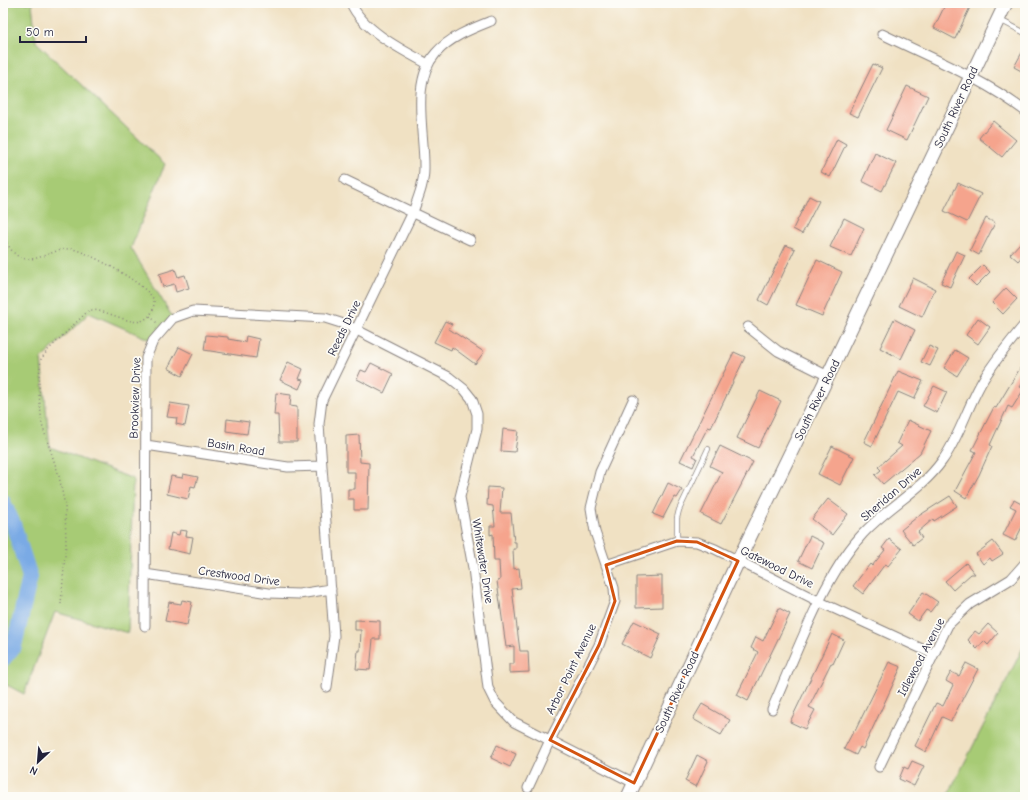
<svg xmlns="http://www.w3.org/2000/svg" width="1028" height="800" font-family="'Comic Neue',sans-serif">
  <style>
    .green { fill: #a7cb75; stroke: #647658 }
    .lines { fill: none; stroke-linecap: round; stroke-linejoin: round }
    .river { stroke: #7aaae5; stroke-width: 16 }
    .building { fill: #f5a48d }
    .lane-casing { stroke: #89827f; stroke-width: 6 }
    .street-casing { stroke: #89827f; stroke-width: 11 }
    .secondary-casing { stroke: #89827f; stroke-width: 15 }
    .path { stroke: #89827f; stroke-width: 1.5; stroke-dasharray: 1 3; stroke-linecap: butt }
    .lane { stroke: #fff; stroke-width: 4.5 }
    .street { stroke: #fff; stroke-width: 9 }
    .secondary { stroke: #fff; stroke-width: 13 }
    .marked { fill: none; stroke: #d45411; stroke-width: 3; stroke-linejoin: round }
    .labels { text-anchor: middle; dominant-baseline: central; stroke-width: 3.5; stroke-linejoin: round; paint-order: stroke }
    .street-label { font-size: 12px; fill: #22223b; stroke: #fdfcf7 }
  </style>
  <rect width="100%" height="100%" fill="#fdfcf7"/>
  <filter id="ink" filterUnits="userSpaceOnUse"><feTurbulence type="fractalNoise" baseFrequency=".025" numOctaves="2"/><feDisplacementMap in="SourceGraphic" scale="8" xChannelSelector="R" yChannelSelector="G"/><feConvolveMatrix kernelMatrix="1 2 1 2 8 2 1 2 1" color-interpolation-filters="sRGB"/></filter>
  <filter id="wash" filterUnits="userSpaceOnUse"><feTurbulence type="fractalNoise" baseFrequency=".012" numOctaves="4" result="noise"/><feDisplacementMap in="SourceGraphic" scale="16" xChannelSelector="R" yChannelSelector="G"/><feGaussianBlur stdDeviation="0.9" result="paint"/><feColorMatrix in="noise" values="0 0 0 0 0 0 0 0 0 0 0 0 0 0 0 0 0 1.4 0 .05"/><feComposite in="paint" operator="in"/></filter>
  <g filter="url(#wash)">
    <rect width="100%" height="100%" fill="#f0e1c3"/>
    <!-- green -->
    <path class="green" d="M 3,3 L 32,3 L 36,42 L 165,164 L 131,248 L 173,318 L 153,341 L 89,313 L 41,359 L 50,447 L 133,479 L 128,633 L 55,612 L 24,694 L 3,683 Z
      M 1025,644 L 1025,797 L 947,797 Z"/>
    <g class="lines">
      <!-- river -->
      <path class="river" d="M 3,502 L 13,524 L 30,577 L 14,646 L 3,659"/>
    </g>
    <g id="blocks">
      <!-- building -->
      <path class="building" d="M 946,3 L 972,3 L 955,39 L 934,28 Z
        M 1025,47 L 1025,73 L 1014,67 Z
        M 873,64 L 882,68 L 858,117 L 849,113 Z
        M 907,86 L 928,96 L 907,140 L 886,130 Z
        M 993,121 L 1016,140 L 1002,157 L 979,138 Z
        M 837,139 L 846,144 L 830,177 L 821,172 Z
        M 875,153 L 896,163 L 882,191 L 862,181 Z
        M 958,183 L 981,194 L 967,222 L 944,211 Z
        M 809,196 L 819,201 L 802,234 L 793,229 Z
        M 844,218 L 864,228 L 851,256 L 830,247 Z
        M 986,218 L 995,223 L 979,255 L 970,250 Z
        M 1021,242 L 1025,246 L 1025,253 L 1018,261 L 1010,254 Z
        M 786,245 L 795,249 L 768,305 L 759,300 Z
        M 956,251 L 965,255 L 950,287 L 941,283 Z
        M 817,260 L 842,272 L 822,316 L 796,305 Z
        M 983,265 L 990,272 L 976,286 L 969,279 Z
        M 175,269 L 178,277 L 185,275 L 189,288 L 176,292 L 174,284 L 163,287 L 159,274 Z
        M 913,278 L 935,289 L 922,317 L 899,306 Z
        M 1006,288 L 1017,299 L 1003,314 L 992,303 Z
        M 978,318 L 990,327 L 978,344 L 966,335 Z
        M 894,319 L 915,330 L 901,359 L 880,348 Z
        M 445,321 L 452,324 L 449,329 L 484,352 L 475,364 L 452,347 L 451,350 L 434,342 Z
        M 206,335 L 228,337 L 228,339 L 245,342 L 246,336 L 259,339 L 256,358 L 204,350 Z
        M 929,346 L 938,350 L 930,366 L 921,362 Z
        M 179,347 L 193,354 L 182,376 L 168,368 Z
        M 955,350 L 968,358 L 957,376 L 944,368 Z
        M 734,352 L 745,357 L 711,428 L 708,427 L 693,456 L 697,458 L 693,467 L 680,461 Z
        M 1025,360 L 1025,379 L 1020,387 L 1024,389 L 1012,408 L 1008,406 L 990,445 L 992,446 L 979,475 L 966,498 L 955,491 L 976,452 L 972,450 L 994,407 L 996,408 Z
        M 288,362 L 303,369 L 299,379 L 303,380 L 299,389 L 280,380 Z
        M 371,363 L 393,374 L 384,393 L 357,379 L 361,370 L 366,372 Z
        M 898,371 L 923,381 L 914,399 L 898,392 L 872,446 L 864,442 Z
        M 934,386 L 947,392 L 937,413 L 923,406 Z
        M 760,391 L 781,401 L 758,448 L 737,438 Z
        M 276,393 L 291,395 L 290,406 L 297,407 L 297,442 L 279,442 L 278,415 L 274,415 Z
        M 170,403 L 189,406 L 185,426 L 176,424 L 177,418 L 167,417 Z
        M 227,419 L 249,422 L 247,434 L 226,431 Z
        M 908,420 L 931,431 L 920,453 L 883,484 L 875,475 L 881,470 L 878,467 L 902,446 L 897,443 Z
        M 503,429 L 518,431 L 515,452 L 501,451 Z
        M 359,435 L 360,462 L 369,463 L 368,510 L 354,510 L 354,499 L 348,499 L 348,489 L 355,489 L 355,472 L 346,472 L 346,436 Z
        M 720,446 L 753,462 L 721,524 L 701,514 L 722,472 L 710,466 Z
        M 832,446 L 854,457 L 840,485 L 818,474 Z
        M 183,474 L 198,477 L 195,487 L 191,486 L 188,499 L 167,494 L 171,476 L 182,478 Z
        M 668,483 L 682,490 L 677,498 L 674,497 L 663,518 L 653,514 Z
        M 488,487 L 502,488 L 500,513 L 511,513 L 514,542 L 516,542 L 516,549 L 513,549 L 514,569 L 519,568 L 521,588 L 512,589 L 520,651 L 528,651 L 529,672 L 509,673 L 509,664 L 514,664 L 514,646 L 506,647 L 497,581 L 500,580 L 499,561 L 494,561 L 493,534 L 490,535 L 490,526 L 495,526 L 493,506 L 487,505 Z
        M 950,496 L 957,506 L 934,521 L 933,519 L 918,532 L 922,538 L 913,545 L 901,530 L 917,517 Z
        M 828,499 L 848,514 L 832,535 L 812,519 Z
        M 1014,500 L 1025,506 L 1025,521 L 1015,541 L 1003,535 L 1016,509 L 1010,506 Z
        M 180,530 L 187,531 L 186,536 L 193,537 L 190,554 L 168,549 L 171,533 L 179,535 Z
        M 810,536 L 824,543 L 812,568 L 798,561 Z
        M 889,539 L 902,549 L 888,566 L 885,564 L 863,594 L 853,586 L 870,564 L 872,566 L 885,550 L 882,548 Z
        M 993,541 L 1003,554 L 992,561 L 990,558 L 983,564 L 976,554 Z
        M 966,563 L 975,574 L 971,574 L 953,590 L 945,581 Z
        M 662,576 L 662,607 L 636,608 L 636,577 Z
        M 923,592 L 938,602 L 930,612 L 926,610 L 918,621 L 908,614 Z
        M 182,600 L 192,602 L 187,625 L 165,621 L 169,602 L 181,604 Z
        M 779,608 L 790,614 L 748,701 L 737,695 L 758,652 L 751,648 L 756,637 L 763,641 Z
        M 355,620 L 380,621 L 380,639 L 373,639 L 370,670 L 356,669 L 358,651 L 360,651 L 361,630 L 355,630 Z
        M 634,621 L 661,634 L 650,658 L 622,644 Z
        M 988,624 L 998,633 L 988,645 L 984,641 L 977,649 L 968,640 L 975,631 L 979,634 Z
        M 832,634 L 844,640 L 833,664 L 831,663 L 809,707 L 815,710 L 805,729 L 790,722 Z
        M 889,662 L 901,667 L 863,749 L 860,747 L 856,755 L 844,749 L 854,730 L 855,731 Z
        M 966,663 L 978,669 L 951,721 L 942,717 L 926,752 L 915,746 L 936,703 L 943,706 L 953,685 L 946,681 L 951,672 L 959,676 Z
        M 702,704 L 730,720 L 721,735 L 693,719 Z
        M 497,745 L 516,754 L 510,767 L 491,758 Z
        M 697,755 L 708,761 L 696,787 L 685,781 Z
        M 912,761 L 924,766 L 914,786 L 899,779 L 904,767 L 908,769 Z"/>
    </g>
  </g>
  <g filter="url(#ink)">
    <use href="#blocks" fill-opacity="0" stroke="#89827f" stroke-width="1"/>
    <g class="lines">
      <defs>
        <path id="lane" d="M 1000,20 L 1025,33
          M 677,541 L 677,518 L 679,510 L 708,449"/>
        <path id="street" d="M 351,3 C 362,30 404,51 428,64
          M 882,34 C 931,58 982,78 1025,111
          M 345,180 L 470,240
          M 748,327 L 778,351 L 828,376
          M 146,445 L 288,467 L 322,466
          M 606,565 L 677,541 L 697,542 L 715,549 L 820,602 L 933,654
          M 145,574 L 269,593 L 299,594 L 331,589
          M 145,626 L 146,358 L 153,341 L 173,318 L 193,311 L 325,318 L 347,325 L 449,377 L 464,389 L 472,399 L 477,414 L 477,429 L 460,497 L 473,568 L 488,688 L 495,702 L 514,722 L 634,783
          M 327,687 L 334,636 L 319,424 L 322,400 L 413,212 C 418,198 424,184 424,169 C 425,133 410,82 436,53 C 450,37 471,29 491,21
          M 772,709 C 796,655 822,580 860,537 C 885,508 920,492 942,461 C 959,438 968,405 983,380 C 995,360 1010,342 1025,324
          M 879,767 L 948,625 L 970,604 L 1011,579 L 1025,563
          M 528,788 L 550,740 L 599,645 L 615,601 L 614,588 L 595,532 L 591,508 L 600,472 L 633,400"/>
        <path id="secondary" d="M 628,797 L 738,561 L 828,376 L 1006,3"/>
      </defs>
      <!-- lane casing -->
      <use href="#lane" class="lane-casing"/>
      <!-- street casing -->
      <use href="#street" class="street-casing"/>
      <!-- secondary casing -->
      <use href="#secondary" class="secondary-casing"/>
      <!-- path -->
      <path class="path" d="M 3,236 C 8,244 12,255 22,258 C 39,263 55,247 72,249 C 87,251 154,288 154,302 C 154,311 150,318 141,321 C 130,325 106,309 89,310 L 48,350 L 41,359 L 39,375 L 39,394 L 42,425 L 59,476 L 65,506 L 66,544 L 61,604
        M 150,316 L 157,323"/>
      <!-- lane -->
      <use href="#lane" class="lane"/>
      <!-- street -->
      <use href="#street" class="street"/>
      <!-- secondary -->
      <use href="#secondary" class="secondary"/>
    </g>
  </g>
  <!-- marked area -->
  <path class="marked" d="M 677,541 L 697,542 L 738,561 L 634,783 L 550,740 L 599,645 L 615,601 L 606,565 Z"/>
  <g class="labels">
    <!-- street labels -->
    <g class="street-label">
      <text transform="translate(956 107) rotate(-65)">South River Road</text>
      <text transform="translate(344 328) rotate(-64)">Reeds Drive</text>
      <text transform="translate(135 398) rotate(-88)">Brookview Drive</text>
      <text transform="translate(817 400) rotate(-64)">South River Road</text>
      <text transform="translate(236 447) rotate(9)">Basin Road</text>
      <text transform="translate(891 494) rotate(-41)">Sheridan Drive</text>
      <text transform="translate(483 561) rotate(81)">Whitewater Drive</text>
      <text transform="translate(777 567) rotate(26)">Gatewood Drive</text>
      <text transform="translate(239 576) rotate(8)">Crestwood Drive</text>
      <text transform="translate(921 657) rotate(-62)">Idlewood Avenue</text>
      <text transform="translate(571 669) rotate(-64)">Arbor Point Avenue</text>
      <text transform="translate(677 692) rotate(-65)">South River Road</text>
    </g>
  </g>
  <!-- margin -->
  <rect width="1028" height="800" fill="none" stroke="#fdfcf7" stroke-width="16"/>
  <!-- north arrow -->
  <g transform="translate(38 762) rotate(206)" stroke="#fdfcf7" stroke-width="3" paint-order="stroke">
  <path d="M0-3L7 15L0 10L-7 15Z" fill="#22223b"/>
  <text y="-6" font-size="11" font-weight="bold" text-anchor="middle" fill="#22223b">N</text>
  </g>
  <!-- scale -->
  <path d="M20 36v6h66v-6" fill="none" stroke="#22223b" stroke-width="2"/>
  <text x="26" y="36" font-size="12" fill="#22223b" stroke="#fdfcf7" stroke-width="3" paint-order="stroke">50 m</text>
</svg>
